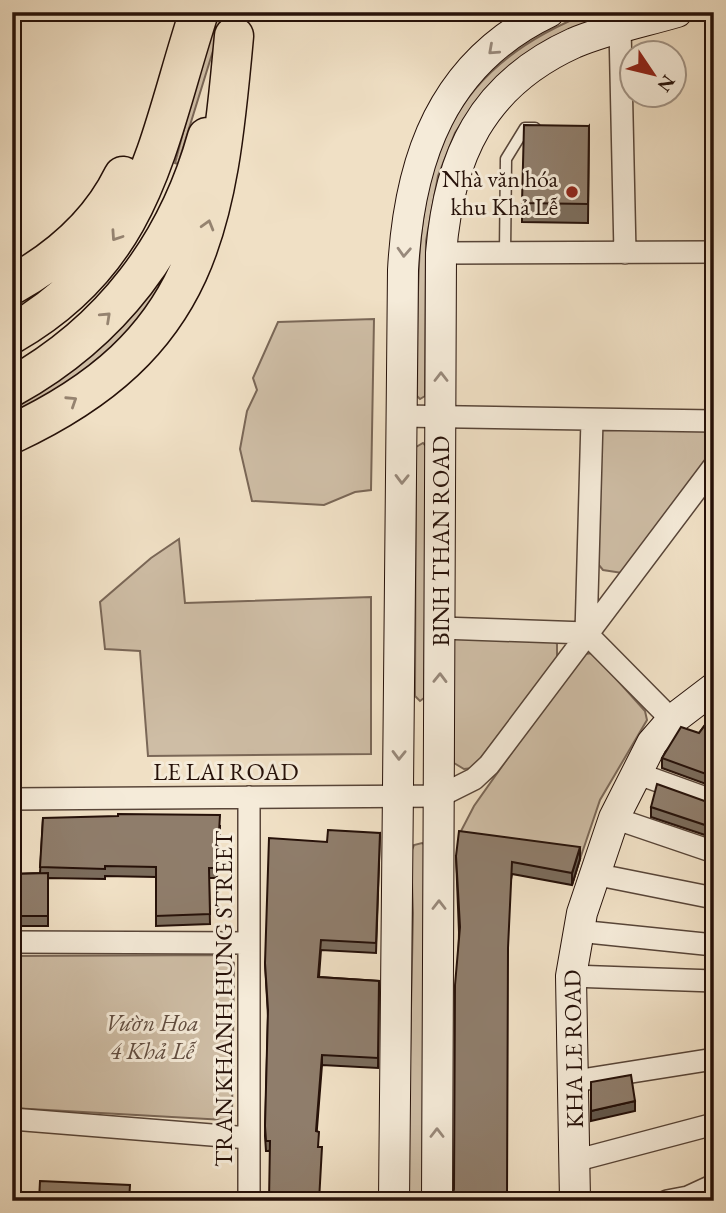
<svg xmlns="http://www.w3.org/2000/svg" width="726" height="1213" font-family="'EB Garamond',serif">
  <style>
    .green { fill: #cebda5; stroke: #7a6757; stroke-width: 2 }
    .lines { fill: none; stroke-linecap: round; stroke-linejoin: round }
    .lane-casing { stroke: #584538; stroke-width: 13 }
    .street-casing { stroke: #584538; stroke-width: 24 }
    .secondary-casing { stroke: #261109; stroke-width: 32 }
    .highway-casing { stroke: #261109; stroke-width: 41 }
    .lane { stroke: #f5ebd9; stroke-width: 10 }
    .street { stroke: #f5ebd9; stroke-width: 21 }
    .secondary { stroke: #f5ebd9; stroke-width: 30 }
    .highway { stroke: #f0e0c5; stroke-width: 38 }
    .wall { fill: #7b6c5c; stroke: #261109; stroke-width: 2 }
    .shaded-wall { fill: #64584b; stroke: #261109; stroke-width: 2 }
    .building { fill: #8f7d6b; stroke: #261109; stroke-width: 2 }
    .oneway { stroke: #98897b }
    .oneway2 { stroke: #958370 }
    .poi-dot { fill: #8f2418; stroke: #f5ebd9; stroke-width: 2.5 }
    .labels { text-anchor: middle; dominant-baseline: central; stroke-width: 6; stroke-linejoin: round; paint-order: stroke }
    .poi-label { font-size: 24px; fill: #261109; stroke: #f5ebd9; text-anchor: end }
    .street-label { font-size: 24px; fill: #261109; stroke: #f5ebd9 }
    .park-label { font-size: 24px; font-style: italic; fill: #614d40; stroke: #f5ebd9 }
  </style>
  <rect width="100%" height="100%" fill="#f0e0c5"/>
  <filter id="stains"><feTurbulence type="fractalNoise" baseFrequency=".00286" numOctaves="4"/><feColorMatrix values="0 0 0 0 .2 0 0 0 0 .09 0 0 0 0 .02 0 0 0 .5 -.17"/></filter>
  <radialGradient id="worn" r=".72"><stop offset=".6" stop-color="#630" stop-opacity="0"/><stop offset="1" stop-color="#630" stop-opacity=".3"/></radialGradient>
  <!-- green -->
  <path class="green" d="M 215,12 L 225,12 L 178,164 L 175,163 Z
    M 591,12 L 623,12 L 474,104 L 455,133 L 438,176 L 426,241 L 425,396 L 420,399 L 417,396 C 419,225 402,85 591,12 Z
    M 187,230 L 144,321 L 73,384 L 12,415 L 12,396 Z
    M 374,319 L 371,490 L 355,492 L 324,505 L 252,501 L 240,449 L 247,411 L 257,390 L 253,378 L 278,322 Z
    M 714,428 L 714,452 L 622,573 L 603,570 L 598,564 L 599,429 Z
    M 423,443 L 427,447 L 424,698 L 420,701 L 415,696 L 416,447 Z
    M 179,539 L 185,603 L 371,597 L 371,754 L 148,756 L 140,651 L 105,649 L 100,602 L 151,558 Z
    M 551,637 L 557,644 L 557,660 L 473,768 L 464,769 L 454,763 L 450,644 L 455,638 Z
    M 593,653 L 645,711 L 647,720 L 600,800 L 580,859 L 459,843 L 461,831 L 474,806 L 577,660 L 585,654 Z
    M 422,843 L 425,845 L 423,1201 L 407,1201 L 413,913 L 411,852 L 414,845 Z
    M 228,955 L 234,963 L 232,1115 L 225,1120 L 12,1108 L 12,956 Z"/>
  <g class="lines">
    <defs>
      <path id="lane" d="M 505,253 L 506,159 L 525,128 L 535,128"/>
      <path id="street" d="M 620,28 L 625,253
        M 441,253 L 714,252
        M 402,416 L 714,421
        M 441,628 L 586,633 L 672,720
        M 586,633 L 592,420
        M 636,773 L 714,801
        M 249,797 L 249,1201
        M 12,799 L 440,796 L 474,779 L 489,765 L 714,466
        M 614,818 L 714,852
        M 594,874 L 714,898
        M 578,931 L 714,945
        M 12,942 L 249,943
        M 571,976 L 714,981
        M 575,1081 L 714,1059
        M 12,1119 L 249,1138
        M 574,1161 L 714,1124
        M 667,1201 L 688,1197 L 714,1185"/>
      <path id="secondary" d="M 394,1201 L 403,270 C 409,159 442,63 549,12
        M 437,1201 L 441,253 C 449,157 481,85 574,43 C 607,29 643,22 677,12
        M 575,1201 L 571,976 L 582,913 L 614,818 L 652,743 L 672,720 L 714,688"/>
      <path id="highway" d="M 12,285 C 59,259 99,225 123,176
        M 12,334 C 146,257 156,144 199,12
        M 12,387 C 111,332 177,245 207,137
        M 12,434 C 202,345 217,226 234,36"/>
    </defs>
    <!-- lane casing -->
    <use href="#lane" class="lane-casing"/>
    <!-- street casing -->
    <use href="#street" class="street-casing"/>
    <!-- secondary casing -->
    <use href="#secondary" class="secondary-casing"/>
    <!-- highway casing -->
    <use href="#highway" class="highway-casing"/>
    <!-- lane -->
    <use href="#lane" class="lane"/>
    <!-- street -->
    <use href="#street" class="street"/>
    <!-- secondary -->
    <use href="#secondary" class="secondary"/>
    <!-- highway -->
    <use href="#highway" class="highway"/>
  </g>
  <!-- wall -->
  <path class="wall" d="M 589,126 L 588,223 L 522,222 L 522,203 Z
    M 714,700 L 714,762 L 706,784 L 662,768 L 662,758 L 699,733 L 710,718 L 706,716 L 706,706 Z
    M 710,803 L 714,803 L 714,838 L 651,817 L 651,807 Z
    M 43,818 L 220,826 L 217,878 L 209,878 L 210,924 L 156,926 L 156,877 L 105,876 L 105,879 L 48,878 L 48,926 L 14,926 L 13,874 L 40,873 Z
    M 380,833 L 376,953 L 321,950 L 319,977 L 379,981 L 378,1068 L 322,1065 L 269,1151 L 266,1151 L 265,1136 L 268,1016 L 265,963 L 327,842 Z
    M 456,856 L 580,859 L 572,885 L 512,874 L 454,1189 L 459,932 Z"/>
  <!-- shaded-wall -->
  <path class="shaded-wall" d="M 714,752 L 714,762 L 706,784 L 706,774 Z
    M 580,847 L 580,859 L 572,885 L 572,873 Z
    M 322,1055 L 322,1065 L 316,1141 L 316,1131 Z
    M 635,1101 L 635,1111 L 591,1121 L 591,1111 Z"/>
  <!-- building -->
  <path class="building" d="M 524,125 L 589,126 L 588,204 L 522,203 Z
    M 714,700 L 714,711 L 706,706 Z
    M 714,713 L 714,752 L 706,774 L 662,758 L 681,727 L 699,733 Z
    M 657,784 L 710,803 L 714,803 L 714,828 L 651,807 Z
    M 118,814 L 220,815 L 217,868 L 209,868 L 210,914 L 156,916 L 156,867 L 105,866 L 105,869 L 40,867 L 43,818 L 118,816 Z
    M 328,830 L 380,833 L 376,943 L 321,940 L 318,977 L 379,981 L 378,1058 L 322,1055 L 316,1131 L 319,1132 L 318,1147 L 322,1147 L 319,1201 L 269,1201 L 270,1141 L 266,1141 L 265,1126 L 268,1010 L 265,963 L 269,838 L 327,842 Z
    M 459,831 L 580,847 L 572,873 L 512,862 L 508,948 L 507,1201 L 451,1201 L 454,1189 L 455,985 L 460,927 L 456,856 Z
    M 48,873 L 48,916 L 14,916 L 13,874 Z
    M 631,1075 L 635,1101 L 591,1111 L 591,1082 Z
    M 40,1181 L 130,1185 L 129,1201 L 39,1201 Z"/>
  <!-- one-way arrows -->
  <defs><path id="oneway-chevron" d="M-2-3.5L2.5 0L-2 3.5" fill="none" stroke-width="1.6" stroke-linecap="round" stroke-linejoin="round" transform="scale(1.75)"/></defs>
  <g class="oneway">
    <use href="#oneway-chevron" transform="translate(493 50) rotate(138)"/>
    <use href="#oneway-chevron" transform="translate(404 252) rotate(93)"/>
    <use href="#oneway-chevron" transform="translate(441 377) rotate(-90)"/>
    <use href="#oneway-chevron" transform="translate(402 479) rotate(91)"/>
    <use href="#oneway-chevron" transform="translate(440 678) rotate(-89)"/>
    <use href="#oneway-chevron" transform="translate(399 755) rotate(91)"/>
    <use href="#oneway-chevron" transform="translate(439 905) rotate(-90)"/>
    <use href="#oneway-chevron" transform="translate(437 1133) rotate(-90)"/>
  </g>
  <g class="oneway2">
    <use href="#oneway-chevron" transform="translate(208 225) rotate(-74)"/>
    <use href="#oneway-chevron" transform="translate(116 236) rotate(124)"/>
    <use href="#oneway-chevron" transform="translate(106 317) rotate(-43)"/>
    <use href="#oneway-chevron" transform="translate(72 401) rotate(-33)"/>
  </g>
  <!-- markers -->
  <circle class="poi-dot" cx="572" cy="192" r="7"/>
  <g class="labels">
    <!-- poi labels -->
    <g class="poi-label">
      <text x="558" y="178">Nhà văn hóa<tspan x="558" dy="28">khu Khả Lễ</tspan></text>
    </g>
    <!-- street labels -->
    <g class="street-label">
      <text transform="translate(440 541) rotate(-90)">BINH THAN ROAD</text>
      <text x="226" y="771">LE LAI ROAD</text>
      <text transform="translate(223 999) rotate(-90)">TRAN KHANH HUNG STREET</text>
      <text transform="translate(573 1049) rotate(-91)">KHA LE ROAD</text>
    </g>
    <!-- park labels -->
    <g class="park-label">
      <text x="152" y="1022">Vườn Hoa<tspan x="152" dy="28">4 Khả Lễ</tspan></text>
    </g>
  </g>
  <!-- margin -->
  <rect width="726" height="1213" fill="none" stroke="#f0e0c5" stroke-width="42"/>
  <rect x="14" y="14" width="698" height="1185" fill="none" stroke="#261109" stroke-width="3.5"/>
  <rect x="21" y="21" width="684" height="1171" fill="none" stroke="#261109" stroke-width="2"/>
  <!-- north arrow -->
  <g transform="translate(653 74) rotate(125)"><circle r="33" fill="#f5ebd9" stroke="#a29486" stroke-width="2"/>
  <path d="M0-5L12 26L0 18L-12 26Z" fill="#8f2418"/>
  <text y="-10" font-size="19" font-weight="bold" text-anchor="middle" fill="#261109">N</text>
  </g>
  <rect width="100%" height="100%" filter="url(#stains)"/>
  <rect width="100%" height="100%" fill="url(#worn)"/>
</svg>
